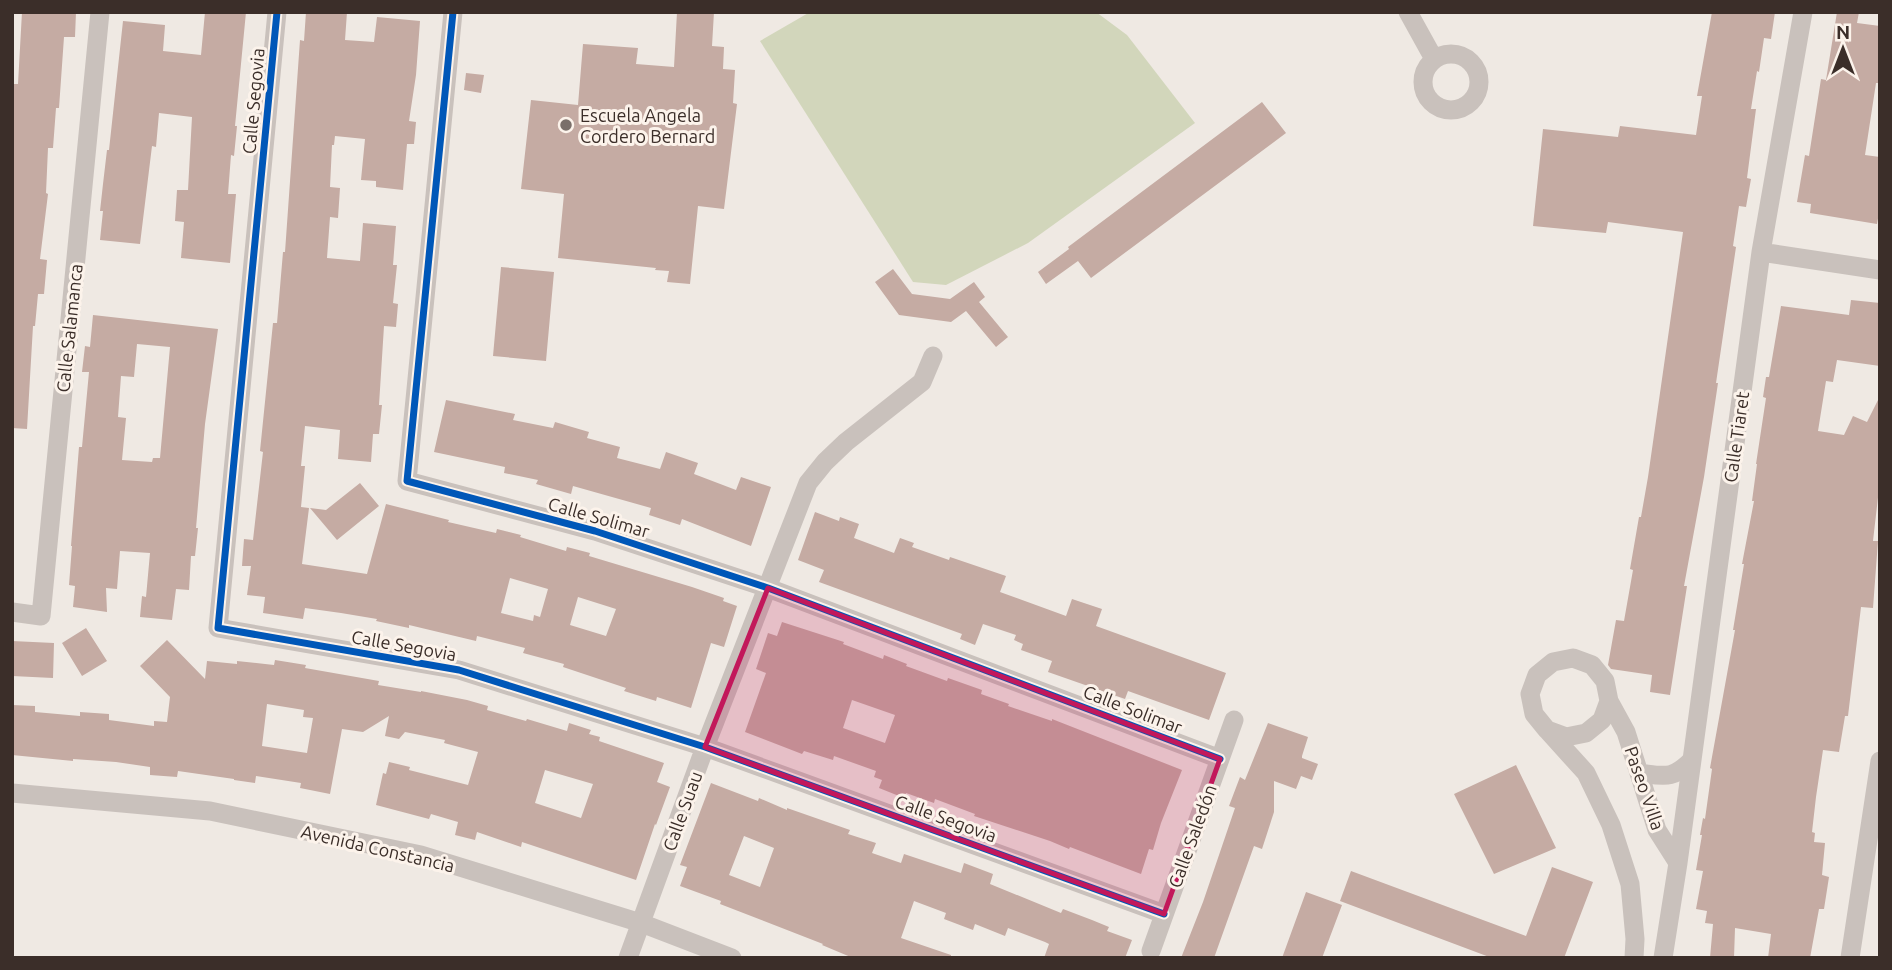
<svg xmlns="http://www.w3.org/2000/svg" width="1892" height="970" font-family="Ubuntu,sans-serif">
  <style>
    .green { fill: #d2d6bb }
    .building { fill: #c5aba3; fill-rule: evenodd }
    .lines { fill: none; stroke-linecap: round; stroke-linejoin: round }
    .minor { stroke: #c9c1bc; stroke-width: 19 }
    .cycleway-casing { stroke: #fcf3eb; stroke-width: 11 }
    .cycleway { stroke: #0057b8; stroke-width: 7 }
    .marked { fill: #c2185b; fill-opacity: 0.2; stroke: #c2185b; stroke-width: 5; stroke-linejoin: round }
    .poi-dot { fill: #7a6f6a; stroke: #fcf3eb; stroke-width: 2.5 }
    .labels { text-anchor: middle; dominant-baseline: central; stroke-width: 6; stroke-linejoin: round; paint-order: stroke }
    .street-label { font-size: 18px; fill: #3b2e29; stroke: #fcf3eb }
    .poi-label { font-size: 18px; fill: #3b2e29; stroke: #fcf3eb; text-anchor: start }
  </style>
  <rect width="100%" height="100%" fill="#efe9e3"/>
  <!-- green -->
  <path class="green" d="M 810,12 L 1096,12 L 1127,35 L 1195,123 L 1028,243 L 946,285 L 913,282 L 760,41 Z"/>
  <!-- building -->
  <path class="building" d="M 22,12 L 76,12 L 75,37 L 64,37 L 59,108 L 56,108 L 53,148 L 48,148 L 46,193 L 48,194 L 40,259 L 47,260 L 44,294 L 38,294 L 35,326 L 33,326 L 27,429 L 12,428 L 12,84 L 18,84 Z
    M 205,12 L 246,12 L 235,126 L 237,126 L 234,156 L 231,155 L 228,194 L 236,194 L 230,263 L 181,258 L 184,222 L 175,221 L 177,190 L 188,190 L 192,117 L 159,113 L 156,147 L 152,146 L 140,244 L 100,240 L 103,211 L 100,211 L 103,184 L 107,150 L 109,150 L 123,21 L 165,25 L 163,51 L 201,55 Z
    M 306,12 L 347,12 L 345,40 L 374,42 L 377,17 L 420,21 L 416,75 L 409,121 L 416,122 L 414,144 L 407,144 L 403,190 L 376,187 L 376,181 L 361,180 L 365,139 L 335,136 L 334,145 L 332,145 L 330,187 L 340,188 L 338,218 L 330,217 L 327,258 L 360,261 L 363,223 L 396,226 L 393,265 L 397,265 L 393,303 L 398,304 L 396,327 L 384,326 L 379,405 L 382,405 L 379,434 L 373,434 L 371,462 L 338,459 L 340,430 L 305,426 L 301,466 L 305,466 L 301,507 L 309,508 L 302,564 L 367,574 L 386,504 L 449,520 L 448,522 L 496,533 L 497,529 L 521,535 L 520,537 L 566,551 L 567,547 L 590,553 L 589,556 L 692,587 L 724,598 L 723,601 L 737,606 L 724,647 L 711,643 L 691,708 L 657,697 L 656,701 L 624,691 L 626,688 L 563,667 L 564,664 L 523,653 L 525,648 L 477,636 L 476,641 L 409,625 L 409,628 L 376,621 L 377,619 L 341,613 L 305,608 L 303,619 L 263,613 L 265,597 L 247,595 L 251,566 L 242,566 L 244,539 L 253,540 L 259,487 L 263,452 L 260,451 L 273,323 L 277,323 L 283,252 L 285,252 L 300,40 L 304,41 ZM 510,578 L 548,589 L 540,617 L 534,615 L 533,621 L 501,613 ZM 578,597 L 616,609 L 606,636 L 570,625 Z
    M 677,12 L 714,12 L 712,46 L 724,47 L 723,69 L 735,70 L 733,103 L 737,104 L 724,209 L 698,206 L 690,284 L 667,282 L 669,271 L 655,270 L 656,268 L 558,258 L 564,194 L 521,189 L 531,100 L 578,105 L 583,44 L 638,48 L 636,64 L 674,67 Z
    M 1712,12 L 1775,12 L 1771,39 L 1764,38 L 1759,72 L 1757,71 L 1751,109 L 1756,109 L 1747,178 L 1751,179 L 1746,207 L 1739,206 L 1733,246 L 1736,247 L 1716,383 L 1718,383 L 1704,477 L 1684,586 L 1687,586 L 1670,695 L 1650,692 L 1652,675 L 1611,669 L 1608,665 L 1616,620 L 1624,621 L 1633,570 L 1630,569 L 1639,517 L 1641,517 L 1648,477 L 1683,232 L 1608,222 L 1606,233 L 1533,226 L 1543,129 L 1618,137 L 1620,126 L 1696,135 L 1702,96 L 1697,96 Z
    M 1837,12 L 1859,12 L 1857,23 L 1880,26 L 1880,83 L 1876,83 L 1865,155 L 1880,157 L 1880,207 L 1877,224 L 1810,213 L 1811,204 L 1797,202 L 1805,155 L 1809,156 L 1821,79 L 1826,80 Z
    M 466,73 L 484,75 L 481,93 L 464,90 Z
    M 1262,102 L 1286,133 L 1091,278 L 1078,261 L 1046,284 L 1038,272 L 1069,249 L 1068,247 Z
    M 501,267 L 554,272 L 546,361 L 493,356 Z
    M 893,269 L 912,294 L 950,299 L 974,282 L 985,297 L 979,302 L 1008,337 L 996,347 L 966,311 L 951,322 L 899,315 L 875,282 Z
    M 1851,300 L 1880,303 L 1880,366 L 1837,360 L 1833,382 L 1826,381 L 1818,431 L 1844,435 L 1853,416 L 1867,422 L 1880,396 L 1880,480 L 1873,541 L 1878,541 L 1873,608 L 1861,607 L 1848,716 L 1845,716 L 1839,752 L 1823,750 L 1816,797 L 1812,832 L 1815,833 L 1814,842 L 1825,843 L 1822,875 L 1829,877 L 1824,909 L 1819,909 L 1810,958 L 1768,958 L 1771,934 L 1735,928 L 1734,958 L 1710,958 L 1713,924 L 1705,923 L 1707,911 L 1696,909 L 1703,871 L 1696,870 L 1702,835 L 1700,835 L 1703,818 L 1705,819 L 1712,769 L 1710,768 L 1735,630 L 1733,630 L 1744,564 L 1742,564 L 1754,501 L 1752,501 L 1757,464 L 1756,464 L 1766,398 L 1763,397 L 1766,377 L 1769,377 L 1781,306 L 1849,315 Z
    M 93,315 L 218,329 L 205,424 L 196,528 L 198,528 L 195,556 L 191,556 L 189,590 L 176,589 L 172,620 L 140,617 L 142,596 L 146,597 L 150,553 L 120,551 L 117,589 L 106,588 L 107,612 L 73,607 L 75,586 L 69,585 L 72,546 L 71,546 L 79,447 L 82,447 L 89,372 L 82,372 L 85,346 L 90,347 ZM 137,344 L 170,347 L 160,458 L 153,458 L 152,462 L 122,460 L 126,418 L 118,417 L 121,376 L 134,377 Z
    M 446,400 L 515,414 L 513,420 L 553,428 L 555,422 L 589,432 L 587,438 L 620,447 L 617,458 L 660,469 L 666,452 L 698,463 L 694,474 L 736,490 L 741,477 L 771,487 L 751,546 L 682,519 L 680,525 L 649,515 L 651,508 L 573,486 L 571,494 L 536,484 L 538,480 L 504,473 L 505,467 L 434,452 Z
    M 360,483 L 379,506 L 337,540 L 310,508 L 326,510 Z
    M 815,512 L 839,521 L 840,517 L 859,524 L 854,538 L 894,553 L 900,538 L 914,543 L 912,547 L 949,560 L 950,557 L 1006,576 L 1000,592 L 1066,616 L 1072,599 L 1102,609 L 1096,626 L 1226,673 L 1209,720 L 1128,691 L 1125,699 L 1048,672 L 1052,661 L 1021,650 L 1023,644 L 1014,640 L 1016,635 L 983,624 L 975,645 L 960,639 L 962,634 L 819,582 L 824,570 L 798,560 Z
    M 782,622 L 844,642 L 843,644 L 883,659 L 884,655 L 907,664 L 906,666 L 947,681 L 948,678 L 982,690 L 981,694 L 1009,704 L 1008,706 L 1052,721 L 1052,719 L 1182,770 L 1161,823 L 1153,850 L 1149,849 L 1141,874 L 1070,847 L 1069,849 L 1050,841 L 974,816 L 975,814 L 935,799 L 934,803 L 906,793 L 904,798 L 879,788 L 882,780 L 874,777 L 876,771 L 834,756 L 833,760 L 804,751 L 802,754 L 745,732 L 766,673 L 756,669 L 768,633 L 777,636 ZM 852,700 L 895,715 L 885,743 L 843,728 Z
    M 86,628 L 107,661 L 82,676 L 62,643 Z
    M 167,640 L 205,679 L 207,661 L 237,664 L 237,661 L 274,665 L 275,660 L 306,665 L 305,668 L 379,681 L 378,685 L 421,692 L 421,691 L 467,700 L 488,706 L 487,710 L 526,721 L 527,719 L 567,731 L 569,723 L 591,730 L 589,734 L 600,737 L 599,741 L 664,763 L 657,782 L 670,787 L 656,825 L 655,824 L 636,880 L 522,842 L 521,847 L 477,832 L 475,840 L 455,835 L 458,822 L 431,814 L 429,819 L 376,805 L 383,773 L 386,774 L 389,762 L 410,767 L 409,770 L 468,785 L 478,752 L 444,743 L 445,740 L 405,732 L 399,739 L 385,736 L 389,716 L 363,732 L 342,729 L 330,794 L 300,788 L 301,783 L 256,776 L 255,783 L 234,780 L 234,779 L 178,771 L 177,777 L 150,775 L 150,767 L 116,762 L 73,759 L 73,761 L 12,755 L 12,705 L 35,706 L 35,712 L 80,716 L 80,712 L 109,714 L 109,720 L 154,726 L 154,721 L 167,722 L 170,697 L 140,666 ZM 267,704 L 304,710 L 303,717 L 313,718 L 307,753 L 262,746 ZM 545,770 L 593,784 L 581,818 L 535,803 Z
    M 12,641 L 54,643 L 53,678 L 12,676 Z
    M 1268,723 L 1308,737 L 1302,756 L 1302,758 L 1318,764 L 1312,780 L 1301,776 L 1296,789 L 1274,781 L 1274,812 L 1262,849 L 1254,846 L 1214,958 L 1181,958 L 1203,902 L 1235,808 L 1229,806 L 1240,777 L 1245,780 Z
    M 1516,765 L 1556,848 L 1494,874 L 1454,794 Z
    M 711,783 L 758,801 L 759,798 L 787,810 L 787,808 L 850,830 L 848,834 L 876,843 L 872,853 L 901,863 L 904,854 L 961,873 L 964,863 L 993,874 L 990,884 L 1061,913 L 1063,909 L 1092,920 L 1109,927 L 1107,931 L 1132,940 L 1125,958 L 1044,958 L 1049,944 L 1045,942 L 1008,928 L 1005,936 L 975,924 L 973,930 L 944,919 L 946,913 L 914,901 L 901,938 L 951,955 L 951,958 L 853,958 L 822,945 L 823,944 L 720,904 L 721,901 L 680,886 L 687,867 L 680,865 ZM 744,836 L 774,848 L 760,887 L 729,875 Z
    M 1552,867 L 1593,882 L 1564,958 L 1492,958 L 1340,901 L 1351,871 L 1526,936 Z
    M 1306,892 L 1342,905 L 1322,958 L 1282,958 Z"/>
  <g class="lines">
    <!-- minor -->
    <path class="minor" d="M 277,12 L 218,628 L 459,670 L 705,747 L 1164,914
      M 453,12 L 407,481 L 595,531 L 768,588 L 1220,759
      M 1408,12 L 1434,59
      M1423 82a28 28 0 1 1 56 0a28 28 0 1 1-56 0Z
      M 1761,252 L 1880,270
      M 12,612 L 41,616 L 100,12
      M 1609,701 L 1602,720 L 1586,733 L 1566,737 L 1547,730 L 1534,714 L 1530,694 L 1537,675 L 1553,662 L 1573,658 L 1592,665 L 1605,681 L 1609,701 L 1626,732 L 1657,830 L 1678,863 L 1663,958
      M 1548,731 L 1586,773 L 1611,825 L 1630,884 L 1635,939 L 1634,958
      M 1639,773 C 1665,776 1672,780 1692,760
      M 12,793 L 210,811 L 421,855 L 641,923 L 732,958
      M 1678,863 L 1761,252 L 1803,12
      M 1151,951 L 1234,720
      M 628,958 L 705,747 L 808,483 L 825,462 L 846,442 L 922,382 L 933,356
      M 1850,958 L 1880,761"/>
    <defs>
      <path id="cycleway" d="M 277,12 L 218,628 L 459,670 L 705,747 L 1164,914
        M 453,12 L 407,481 L 595,531 L 768,588 L 1220,759"/>
    </defs>
    <!-- cycleway casing -->
    <use href="#cycleway" class="cycleway-casing"/>
    <!-- cycleway -->
    <use href="#cycleway" class="cycleway"/>
  </g>
  <!-- marked area -->
  <path class="marked" d="M 768,588 L 1220,759 L 1164,914 L 705,747 Z"/>
  <!-- markers -->
  <circle class="poi-dot" cx="566" cy="125" r="7"/>
  <g class="labels">
    <!-- street labels -->
    <g class="street-label">
      <text transform="translate(253 101) rotate(-85)">Calle Segovia</text>
      <text transform="translate(69 328) rotate(-84)">Calle Salamanca</text>
      <text transform="translate(1736 437) rotate(-82)">Calle Tiaret</text>
      <text transform="translate(599 517) rotate(16)">Calle Solimar</text>
      <text transform="translate(404 645) rotate(10)">Calle Segovia</text>
      <text transform="translate(1133 709) rotate(21)">Calle Solimar</text>
      <text transform="translate(1645 788) rotate(71)">Paseo Villa</text>
      <text transform="translate(682 811) rotate(-70)">Calle Suau</text>
      <text transform="translate(946 818) rotate(20)">Calle Segovia</text>
      <text transform="translate(1192 836) rotate(-70)">Calle Saledón</text>
      <text transform="translate(378 848) rotate(13)">Avenida Constancia</text>
    </g>
    <!-- poi labels -->
    <g class="poi-label">
      <text x="580" y="115">Escuela Angela<tspan x="580" dy="21">Cordero Bernard</tspan></text>
    </g>
  </g>
  <!-- border -->
  <rect width="1892" height="970" fill="none" stroke="#3b2e29" stroke-width="28"/>
  <!-- north arrow -->
  <g transform="translate(1843 49)" stroke="#fcf3eb" stroke-width="5" paint-order="stroke">
  <path d="M0-5L12 26L0 18L-12 26Z" fill="#3b2e29"/>
  <text y="-10" font-size="19" font-weight="bold" text-anchor="middle" fill="#3b2e29">N</text>
  </g>
</svg>
